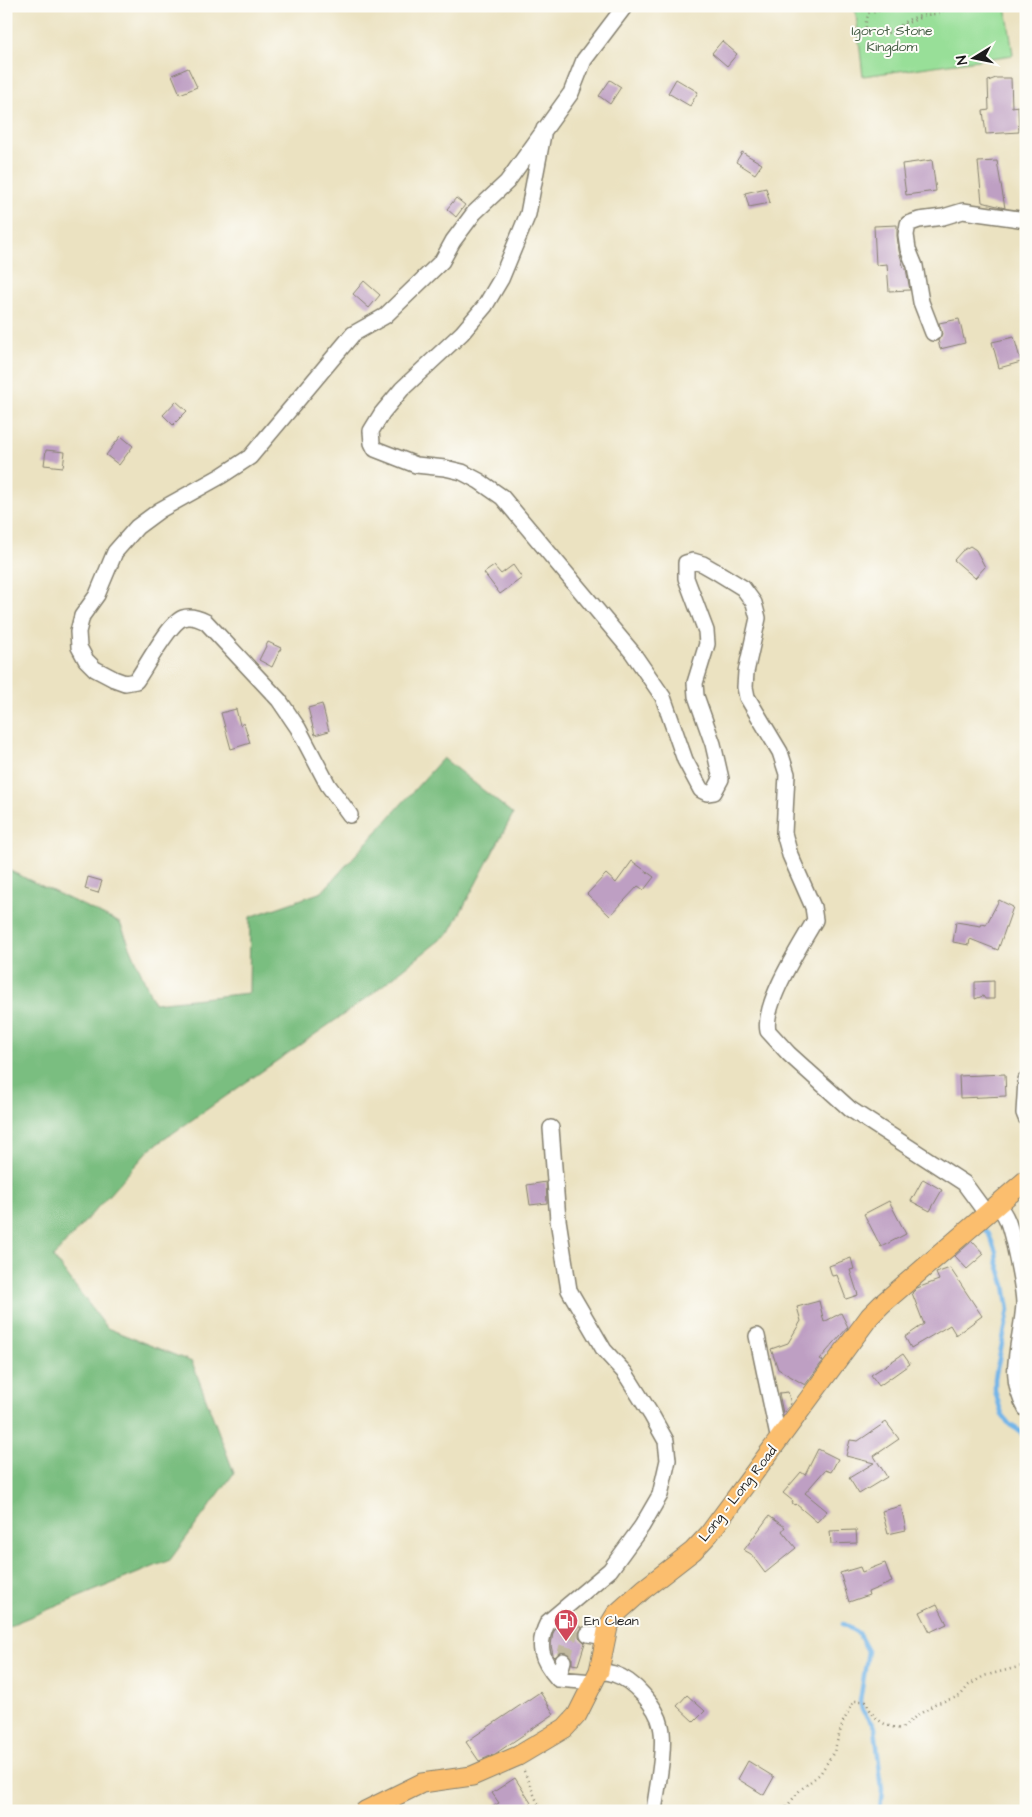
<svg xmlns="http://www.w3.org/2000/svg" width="1032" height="1817" font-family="'Architects Daughter',sans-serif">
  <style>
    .green { fill: #98df98; stroke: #5a7e5a }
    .forest { fill: #7abe80; stroke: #4b6d4e }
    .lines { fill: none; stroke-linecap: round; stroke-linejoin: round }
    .stream { stroke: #73b5e8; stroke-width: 4.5 }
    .building { fill: #be9fc3 }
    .minor-tunnel { stroke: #c2baa0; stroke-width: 15; stroke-dasharray: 15 8; stroke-linecap: butt }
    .minor-casing { stroke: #847f6e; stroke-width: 18 }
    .major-casing { stroke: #847f6e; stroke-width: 21 }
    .path { stroke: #847f6e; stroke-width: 2.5; stroke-dasharray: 1 4; stroke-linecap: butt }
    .minor { stroke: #fff; stroke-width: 15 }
    .major { stroke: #fbbe6e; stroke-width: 19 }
    .labels { text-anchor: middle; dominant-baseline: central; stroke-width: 4; stroke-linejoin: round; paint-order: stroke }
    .park-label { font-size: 14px; fill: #476047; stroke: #fdfcf7 }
    .street-label { font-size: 14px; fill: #1c1c1c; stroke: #fdfcf7 }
    .poi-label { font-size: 14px; fill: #1c1c1c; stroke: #fdfcf7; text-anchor: start }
  </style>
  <rect width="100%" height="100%" fill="#fdfcf7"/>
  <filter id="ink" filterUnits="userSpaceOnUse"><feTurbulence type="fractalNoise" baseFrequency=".02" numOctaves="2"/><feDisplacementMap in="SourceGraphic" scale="10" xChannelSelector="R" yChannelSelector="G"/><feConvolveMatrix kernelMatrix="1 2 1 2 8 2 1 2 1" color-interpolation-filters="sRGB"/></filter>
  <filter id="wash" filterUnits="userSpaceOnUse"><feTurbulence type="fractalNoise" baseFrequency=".0096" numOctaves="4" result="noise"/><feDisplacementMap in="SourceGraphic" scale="20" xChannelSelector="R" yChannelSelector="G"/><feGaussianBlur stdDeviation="1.12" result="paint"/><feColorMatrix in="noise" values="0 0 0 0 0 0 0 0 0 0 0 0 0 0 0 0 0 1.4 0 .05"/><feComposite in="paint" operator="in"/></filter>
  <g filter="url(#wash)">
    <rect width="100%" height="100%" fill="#ebe2c1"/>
    <!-- green -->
    <path class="green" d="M 855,6 L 1006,6 L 1013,55 L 863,76 Z"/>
    <!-- forest -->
    <path class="forest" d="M 443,758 L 513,814 L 450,932 L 363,1001 L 150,1149 L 53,1257 L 107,1328 L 192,1362 L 234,1473 L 170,1560 L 15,1623 L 6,1629 L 6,869 L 120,923 L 154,1003 L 249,993 L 250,917 L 322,892 Z"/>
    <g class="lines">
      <!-- stream -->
      <path class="stream" d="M 985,1230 L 988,1232 L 996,1252 L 997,1261 L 1005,1286 L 1009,1310 L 995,1378 L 995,1391 L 1002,1415 L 1010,1425 L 1020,1431 L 1026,1440
        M 843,1624 L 858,1633 L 868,1651 L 860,1701 L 862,1710 L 875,1728 L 882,1790 L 880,1811"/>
    </g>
    <g id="blocks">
      <!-- building -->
      <path class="building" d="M 722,41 L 737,54 L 727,66 L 712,53 Z
        M 188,68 L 197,87 L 180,94 L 172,75 Z
        M 996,78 L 1011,78 L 1012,107 L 1018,106 L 1019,132 L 986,134 L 983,111 L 989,110 L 988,81 Z
        M 676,79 L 698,92 L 690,106 L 668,93 Z
        M 610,80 L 621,87 L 610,104 L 599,96 Z
        M 742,152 L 762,164 L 755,174 L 736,162 Z
        M 932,160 L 936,191 L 906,195 L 902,164 Z
        M 997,161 L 1005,208 L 982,202 L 978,162 Z
        M 766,188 L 770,203 L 749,207 L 745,193 Z
        M 456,198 L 465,205 L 456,217 L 447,209 Z
        M 897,225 L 897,236 L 899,251 L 904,269 L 906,269 L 910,290 L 889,291 L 887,264 L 876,265 L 874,226 Z
        M 364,281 L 380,295 L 369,308 L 353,294 Z
        M 959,319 L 965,343 L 940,349 L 938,340 L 942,334 L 939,323 Z
        M 1014,337 L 1021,362 L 999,368 L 992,342 Z
        M 176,401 L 187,411 L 173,425 L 163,415 Z
        M 121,436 L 133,446 L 119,465 L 106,455 Z
        M 46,450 L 65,452 L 63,467 L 44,465 Z
        M 970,546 L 976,550 L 985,567 L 975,578 L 954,560 L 962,551 Z
        M 513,565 L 522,578 L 500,594 L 484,573 L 494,566 L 501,574 Z
        M 268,642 L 281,648 L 272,667 L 259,660 Z
        M 322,704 L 329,731 L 315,735 L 308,708 Z
        M 236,709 L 240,725 L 244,723 L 250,743 L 231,749 L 221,713 Z
        M 632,861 L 654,877 L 644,890 L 638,886 L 610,916 L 587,894 L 606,874 L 616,883 Z
        M 88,877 L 102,881 L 98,893 L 85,889 Z
        M 999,900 L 1013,907 L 998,950 L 970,939 L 969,945 L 953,942 L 956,922 L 981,926 L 982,924 L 986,925 Z
        M 994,981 L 994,999 L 985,999 L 983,996 L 975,999 L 975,982 Z
        M 1005,1074 L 1006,1096 L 960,1098 L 959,1076 Z
        M 923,1179 L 942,1190 L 930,1211 L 911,1201 Z
        M 546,1182 L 547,1203 L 530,1205 L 527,1185 Z
        M 889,1201 L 906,1234 L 881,1247 L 864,1214 Z
        M 972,1241 L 984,1254 L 967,1269 L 955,1256 Z
        M 851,1258 L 854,1269 L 850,1270 L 858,1295 L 846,1299 L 837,1275 L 832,1276 L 829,1266 Z
        M 950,1268 L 982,1316 L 956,1335 L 950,1325 L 911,1348 L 905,1337 L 924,1324 L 912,1293 L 917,1288 L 939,1280 L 936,1273 Z
        M 819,1301 L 824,1322 L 841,1313 L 848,1327 L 820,1359 L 823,1361 L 805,1385 L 778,1369 L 771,1349 L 788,1343 L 801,1321 L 797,1307 Z
        M 903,1354 L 910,1364 L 879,1386 L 871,1375 Z
        M 788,1392 L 791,1404 L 783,1413 L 779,1393 Z
        M 886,1422 L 899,1439 L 874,1456 L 887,1477 L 859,1494 L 849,1478 L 874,1463 L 846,1456 L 850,1440 L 858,1441 Z
        M 818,1449 L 838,1459 L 831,1472 L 825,1470 L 805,1493 L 827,1511 L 817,1522 L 796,1504 L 795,1505 L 792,1503 L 793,1501 L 783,1493 L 801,1472 L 805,1475 Z
        M 901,1506 L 906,1530 L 888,1534 L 882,1511 Z
        M 769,1516 L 785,1527 L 782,1531 L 796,1548 L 765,1573 L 751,1554 L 744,1550 Z
        M 856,1530 L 857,1543 L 831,1544 L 830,1531 Z
        M 885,1563 L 892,1582 L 868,1592 L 869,1595 L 849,1602 L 840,1573 L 860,1567 L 862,1572 Z
        M 937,1604 L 947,1624 L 930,1632 L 920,1612 Z
        M 564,1621 L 582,1627 L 579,1632 L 579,1637 L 585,1643 L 578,1665 L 572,1664 L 572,1658 L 566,1652 L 560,1652 L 555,1657 L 553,1655 L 551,1645 L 553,1633 L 556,1628 Z
        M 540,1692 L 554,1714 L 495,1754 L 479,1761 L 466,1742 Z
        M 687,1695 L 705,1711 L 694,1722 L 677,1706 Z
        M 748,1761 L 774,1777 L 764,1795 L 738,1779 Z
        M 515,1778 L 531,1803 L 519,1811 L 486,1811 L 499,1803 L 492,1793 Z"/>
    </g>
  </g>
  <g filter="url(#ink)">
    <use href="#blocks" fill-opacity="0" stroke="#847f6e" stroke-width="1"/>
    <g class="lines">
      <!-- minor-tunnel -->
      <path class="minor-tunnel" d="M 563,1661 L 571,1631 L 588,1634"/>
      <defs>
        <path id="minor" d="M 544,129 L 528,214 L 501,279 L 485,306 L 462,333 L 402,389 L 382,413 L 371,431 L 372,443 L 375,449 L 416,465 L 445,468 L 462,472 L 479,481 L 502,497 L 632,652 L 663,697 L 685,760 L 701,790 L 707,793 L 714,792 L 721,779 L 713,744 L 696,696 L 695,683 L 707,644 L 706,631 L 686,578 L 686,563 L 693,561 L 703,564 L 717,572 L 743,588 L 754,603 L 758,618 L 746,672 L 745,687 L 747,697 L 780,752 L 787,774 L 784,833 L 790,855 L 813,907 L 815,920 C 801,945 762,1004 768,1031 L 789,1054 L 850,1109 L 964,1183 L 986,1213
          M 933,333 L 921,302 L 915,266 L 908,249 L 906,235 L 908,224 L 919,220 L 943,217 L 963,211 L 1026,220
          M 350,815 L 328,785 L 298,728 L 279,700 L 206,622 C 200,619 191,615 183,618 C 169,623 146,667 136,681 L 125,683 L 114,679 L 95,669 L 86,660 L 79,647 L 78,632 L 82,616 L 97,595 L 115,552 L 137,527 L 160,510 L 221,476 L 250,457 L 353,334 L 385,316 L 442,261 L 453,241 L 474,213 L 507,182 L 571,93 L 584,60 L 625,6
          M 1026,1080 L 1024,1113 L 1026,1118
          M 551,1128 L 558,1220 L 569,1290 L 604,1350 L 625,1373 L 652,1416 L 666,1441 L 668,1460 L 660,1495 L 642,1526 L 610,1570 L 548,1622 C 536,1645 541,1660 558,1679 L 593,1682
          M 997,1204 C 1001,1209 1005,1215 1007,1220 C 1013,1234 1024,1290 1024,1304 C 1022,1342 1005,1373 1026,1409
          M 757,1336 L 779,1441
          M 588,1634 L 605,1637
          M 599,1671 C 603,1672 609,1672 614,1674 C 633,1680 657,1706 661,1726 C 666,1746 657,1789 654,1811
          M 558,1679 L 563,1661"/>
        <path id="major" d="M 365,1811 L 422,1783 L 472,1776 L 518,1756 L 565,1728 L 577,1715 L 599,1671 L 608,1627 L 616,1614 L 644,1589 L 693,1551 L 709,1534 L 870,1316 L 882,1304 L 1026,1180"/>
      </defs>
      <!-- minor casing -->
      <use href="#minor" class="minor-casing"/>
      <!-- major casing -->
      <use href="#major" class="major-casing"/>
      <!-- path -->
      <path class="path" d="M 872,6 L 883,6
        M 888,6 L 876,12 L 868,13 C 867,23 862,25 870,32 L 898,29 C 907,15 925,16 941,13 L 943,10 L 959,6
        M 860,7 L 864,6
        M 873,34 L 876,35 L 899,31 L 905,24 L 922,17
        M 524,1771 L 541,1811
        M 783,1811 L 800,1790 L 820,1774 L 834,1752 L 843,1722 L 854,1701 L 866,1701 C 872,1718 883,1726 901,1729 L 915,1717 L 935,1704 L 960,1696 L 969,1685 L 984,1676 L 1026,1665"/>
      <!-- minor -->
      <use href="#minor" class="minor"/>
      <!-- major -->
      <use href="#major" class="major"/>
    </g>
  </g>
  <!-- icons -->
  <defs>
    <symbol id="fuel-pin" viewBox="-11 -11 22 30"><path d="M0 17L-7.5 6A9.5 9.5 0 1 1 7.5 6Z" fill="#d1495b" stroke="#fdfcf7"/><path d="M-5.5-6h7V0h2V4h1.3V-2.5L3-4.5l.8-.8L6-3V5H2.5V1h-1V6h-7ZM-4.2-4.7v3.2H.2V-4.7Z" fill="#fff"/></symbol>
  </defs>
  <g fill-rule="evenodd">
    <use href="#fuel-pin" x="552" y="1607" width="28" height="38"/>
  </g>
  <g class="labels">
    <!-- park labels -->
    <g class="park-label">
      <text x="892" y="31">Igorot Stone<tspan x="892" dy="16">Kingdom</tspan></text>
    </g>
    <!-- street labels -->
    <g class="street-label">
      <text transform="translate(738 1494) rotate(-52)">Long - Long Road</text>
    </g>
    <!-- poi labels -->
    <g class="poi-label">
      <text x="584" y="1621">En Clean</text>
    </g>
  </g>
  <!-- margin -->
  <rect width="1032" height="1817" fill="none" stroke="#fdfcf7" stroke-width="25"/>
  <!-- north arrow -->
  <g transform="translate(974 58) rotate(260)" stroke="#fdfcf7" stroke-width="4" paint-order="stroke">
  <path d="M0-4L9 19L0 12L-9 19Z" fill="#1c1c1c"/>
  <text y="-8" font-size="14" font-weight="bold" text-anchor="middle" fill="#1c1c1c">N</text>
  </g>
</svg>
